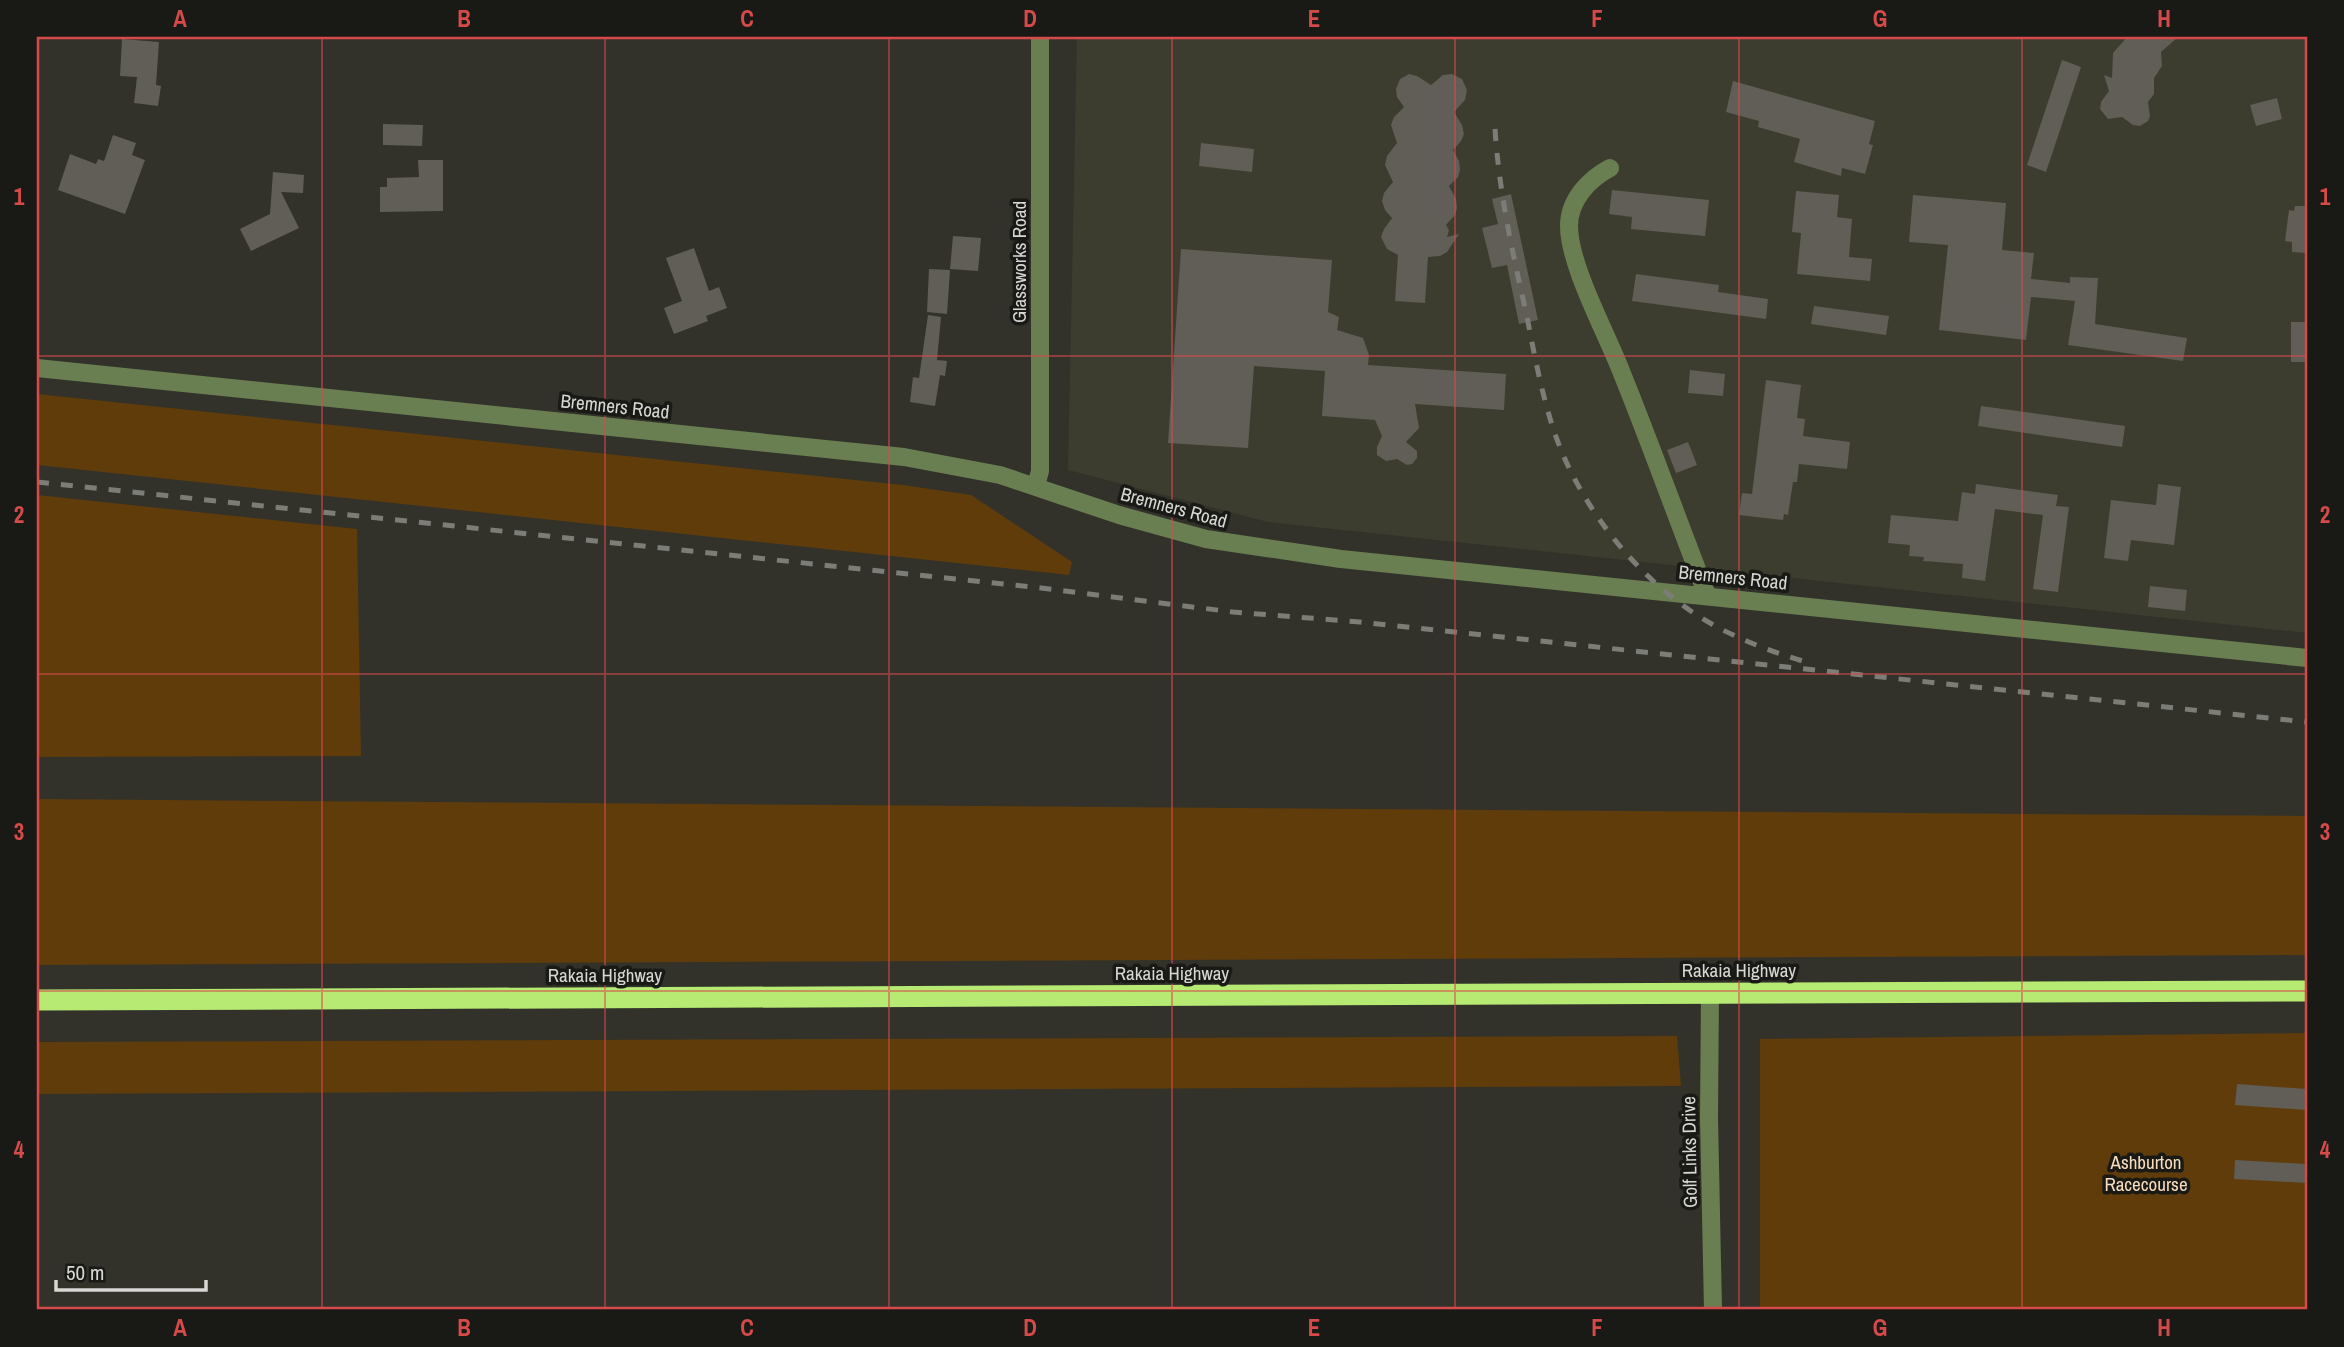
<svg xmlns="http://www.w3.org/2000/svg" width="2344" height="1347" font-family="'Archivo Narrow',sans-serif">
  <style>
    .built { fill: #3c3c2f }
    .green { fill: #5f3c0a }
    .building { fill: #605e56 }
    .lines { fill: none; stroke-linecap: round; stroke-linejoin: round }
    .minor { stroke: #6a7f51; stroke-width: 18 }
    .highway { stroke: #b6ea72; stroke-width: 21 }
    .rail { stroke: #7d7d78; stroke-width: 5; stroke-dasharray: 12 12; stroke-linecap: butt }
    .grid { fill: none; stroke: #d64b4a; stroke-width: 2; stroke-opacity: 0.55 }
    .labels { text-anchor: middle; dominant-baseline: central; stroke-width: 7; stroke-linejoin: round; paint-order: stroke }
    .street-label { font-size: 19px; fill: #d7d7d3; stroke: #191916 }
    .park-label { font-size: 19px; fill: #f8dcbd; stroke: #191916 }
    .neatline { fill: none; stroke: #d64b4a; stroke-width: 2.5 }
    .grid-label { font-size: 23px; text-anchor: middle; font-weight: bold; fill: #d64b4a }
  </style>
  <rect width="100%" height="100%" fill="#32322b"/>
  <!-- built -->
  <path class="built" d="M 1077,37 L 2307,37 L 2307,633 L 1268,522 L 1068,470 Z"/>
  <!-- green -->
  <path class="green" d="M 37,394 L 903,485 L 971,495 L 1072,562 L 1069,575 L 37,465 Z
    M 37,495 L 357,529 L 361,756 L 37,757 Z
    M 37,799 L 2307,816 L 2307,955 L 37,965 Z
    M 2307,1033 L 2307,1310 L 1760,1310 L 1760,1039 Z
    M 1677,1036 L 1681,1086 L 37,1094 L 37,1042 Z"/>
  <!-- building -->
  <path class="building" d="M 2127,37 L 2178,37 L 2161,52 L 2162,66 L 2154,78 L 2154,94 L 2148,102 L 2150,116 L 2148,121 L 2140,126 L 2133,125 L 2122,117 L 2108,119 L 2100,109 L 2101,102 L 2109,91 L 2104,75 L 2112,78 L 2113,53 Z
    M 122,39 L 159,42 L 156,85 L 161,86 L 158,106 L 134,103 L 137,77 L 120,76 Z
    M 2062,60 L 2081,67 L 2046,172 L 2027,165 Z
    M 1409,74 L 1417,76 L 1431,85 L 1443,75 L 1452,74 L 1462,79 L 1467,90 L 1465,100 L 1454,112 L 1462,125 L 1464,134 L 1461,141 L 1453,150 L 1459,161 L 1460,170 L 1458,177 L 1449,186 L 1456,199 L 1457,208 L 1455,215 L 1446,225 L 1449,230 L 1447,237 L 1459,234 L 1447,252 L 1440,256 L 1428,257 L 1425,303 L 1395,301 L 1398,255 L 1387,249 L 1381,237 L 1384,229 L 1392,218 L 1385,210 L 1382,201 L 1384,193 L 1393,182 L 1385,165 L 1387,156 L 1397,143 L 1391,125 L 1394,117 L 1404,107 L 1397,97 L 1396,89 L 1400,79 Z
    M 1733,81 L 1875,121 L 1869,144 L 1873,145 L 1865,174 L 1842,168 L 1841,176 L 1794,162 L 1800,139 L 1758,127 L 1759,121 L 1726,112 Z
    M 2277,98 L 2282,119 L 2256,126 L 2250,105 Z
    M 383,124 L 423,125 L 422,146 L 383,145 Z
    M 113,135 L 136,143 L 132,155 L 145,160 L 125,214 L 58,190 L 70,154 L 96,164 L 98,159 L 104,161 Z
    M 1201,143 L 1254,149 L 1252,172 L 1199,166 Z
    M 418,160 L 443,160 L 443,211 L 380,212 L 380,187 L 387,187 L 387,178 L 419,177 Z
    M 273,172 L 304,175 L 303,193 L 281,192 L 299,228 L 251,251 L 240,229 L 270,214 Z
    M 1612,190 L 1709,200 L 1705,236 L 1631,229 L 1632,217 L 1609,214 Z
    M 1796,191 L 1839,195 L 1837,217 L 1852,219 L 1849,257 L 1872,259 L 1870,281 L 1797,274 L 1801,233 L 1792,232 Z
    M 1511,194 L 1538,320 L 1519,324 L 1507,265 L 1492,268 L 1482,228 L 1498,224 L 1492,199 Z
    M 1913,195 L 2006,203 L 2002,250 L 2034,253 L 2031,279 L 2070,283 L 2070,277 L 2098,278 L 2095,324 L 2187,338 L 2183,361 L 2068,345 L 2075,301 L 2031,297 L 2026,340 L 1939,330 L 1948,245 L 1909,242 Z
    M 2295,206 L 2307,206 L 2307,253 L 2292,252 L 2292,242 L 2285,241 L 2289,210 L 2294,211 Z
    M 953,236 L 981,238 L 978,271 L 950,269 Z
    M 694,248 L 709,291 L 719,287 L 727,308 L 706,316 L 708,321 L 674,334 L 664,308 L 682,301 L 666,258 Z
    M 1181,249 L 1332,260 L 1328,312 L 1339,317 L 1337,330 L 1363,338 L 1369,355 L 1368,365 L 1506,374 L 1504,410 L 1415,404 L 1419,428 L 1406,442 L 1417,451 L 1417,458 L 1412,464 L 1407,465 L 1397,459 L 1386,461 L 1377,455 L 1377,447 L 1382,436 L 1375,420 L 1322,416 L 1325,371 L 1254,366 L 1248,448 L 1168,443 Z
    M 929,269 L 950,270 L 947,314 L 927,312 Z
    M 1636,274 L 1719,285 L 1718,292 L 1768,299 L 1766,319 L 1632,301 Z
    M 1814,306 L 1889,316 L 1886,335 L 1811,324 Z
    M 928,315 L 941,317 L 937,360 L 947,361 L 945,376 L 940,375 L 935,406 L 910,402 L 913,377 L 919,378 Z
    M 2291,322 L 2307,322 L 2307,362 L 2291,362 Z
    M 1690,370 L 1725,374 L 1723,396 L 1688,393 Z
    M 1766,380 L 1801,385 L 1797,418 L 1805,419 L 1803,436 L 1850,442 L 1847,469 L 1799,464 L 1797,482 L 1793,482 L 1788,515 L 1784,514 L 1783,520 L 1739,515 L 1742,493 L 1752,494 Z
    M 1981,406 L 2125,426 L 2122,447 L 1978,426 Z
    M 1688,442 L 1697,465 L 1676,473 L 1667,450 Z
    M 1976,484 L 2058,495 L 2056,506 L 2069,507 L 2058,592 L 2033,589 L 2043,515 L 1995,509 L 1985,581 L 1962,578 L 1963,564 L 1923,561 L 1924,557 L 1909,556 L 1910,545 L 1888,543 L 1891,515 L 1958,521 L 1962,492 L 1975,494 Z
    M 2158,484 L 2181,487 L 2174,545 L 2131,540 L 2128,561 L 2104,558 L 2111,500 L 2156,505 Z
    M 2150,586 L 2187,590 L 2185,611 L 2148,607 Z
    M 2237,1084 L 2307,1089 L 2307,1110 L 2235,1105 Z
    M 2235,1160 L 2307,1164 L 2307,1183 L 2234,1179 Z"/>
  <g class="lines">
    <!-- minor -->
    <path class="minor" d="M 1610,168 C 1589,179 1569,200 1569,226 C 1569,265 1606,332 1621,371 C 1651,445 1678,521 1707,595
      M 37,368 L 904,457 L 1000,475 L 1119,515 L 1206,539 L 1341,559 L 2307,658
      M 1036,486 L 1040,471 L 1040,37
      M 1710,992 L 1709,1118 L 1713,1310"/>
    <!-- highway -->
    <path class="highway" d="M 37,1000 L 2307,991"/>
    <!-- rail -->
    <path class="rail" d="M 1495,129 C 1499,191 1512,251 1526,312 C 1534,352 1541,392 1554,431 C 1580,509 1644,588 1717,627 C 1746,642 1775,653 1806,662
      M 37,482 L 1041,588 L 1233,612 L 1360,622 L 2307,722"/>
  </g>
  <!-- grid -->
  <path class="grid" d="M 322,37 L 322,1310M 605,37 L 605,1310M 889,37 L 889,1310M 1172,37 L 1172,1310M 1455,37 L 1455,1310M 1739,37 L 1739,1310M 2022,37 L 2022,1310M 37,356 L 2307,356M 37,674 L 2307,674M 37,991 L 2307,991"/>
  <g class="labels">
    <!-- street labels -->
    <g class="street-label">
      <text transform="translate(1019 262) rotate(-90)">Glassworks Road</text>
      <text transform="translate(615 406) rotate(6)">Bremners Road</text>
      <text transform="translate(1174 507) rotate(15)">Bremners Road</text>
      <text transform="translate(1733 577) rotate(6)">Bremners Road</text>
      <text x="1739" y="970">Rakaia Highway</text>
      <text x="1172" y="973">Rakaia Highway</text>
      <text x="605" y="975">Rakaia Highway</text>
      <text transform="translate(1689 1152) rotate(-91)">Golf Links Drive</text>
    </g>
    <!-- park labels -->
    <g class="park-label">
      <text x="2146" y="1162">Ashburton<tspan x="2146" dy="22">Racecourse</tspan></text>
    </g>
  </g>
  <!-- border -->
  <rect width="2344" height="1347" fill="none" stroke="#191916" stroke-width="77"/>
  <!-- scale -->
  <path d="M56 1280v10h150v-10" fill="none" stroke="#d7d7d3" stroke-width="3.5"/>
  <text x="66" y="1280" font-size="21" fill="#d7d7d3" stroke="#191916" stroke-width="5" paint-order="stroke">50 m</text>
  <rect x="38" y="38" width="2268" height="1270" class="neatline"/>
  <g class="grid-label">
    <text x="180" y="27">A</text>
    <text x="464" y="27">B</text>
    <text x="747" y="27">C</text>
    <text x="1030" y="27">D</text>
    <text x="1314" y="27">E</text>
    <text x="1597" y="27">F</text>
    <text x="1880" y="27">G</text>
    <text x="2164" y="27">H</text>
    <text x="19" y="205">1</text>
    <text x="2325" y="205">1</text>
    <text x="19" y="523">2</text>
    <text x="2325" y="523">2</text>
    <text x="19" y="840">3</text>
    <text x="2325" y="840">3</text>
    <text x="19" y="1158">4</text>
    <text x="2325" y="1158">4</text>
    <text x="180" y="1336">A</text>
    <text x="464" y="1336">B</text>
    <text x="747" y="1336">C</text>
    <text x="1030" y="1336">D</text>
    <text x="1314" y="1336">E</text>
    <text x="1597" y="1336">F</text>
    <text x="1880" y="1336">G</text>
    <text x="2164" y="1336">H</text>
  </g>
</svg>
